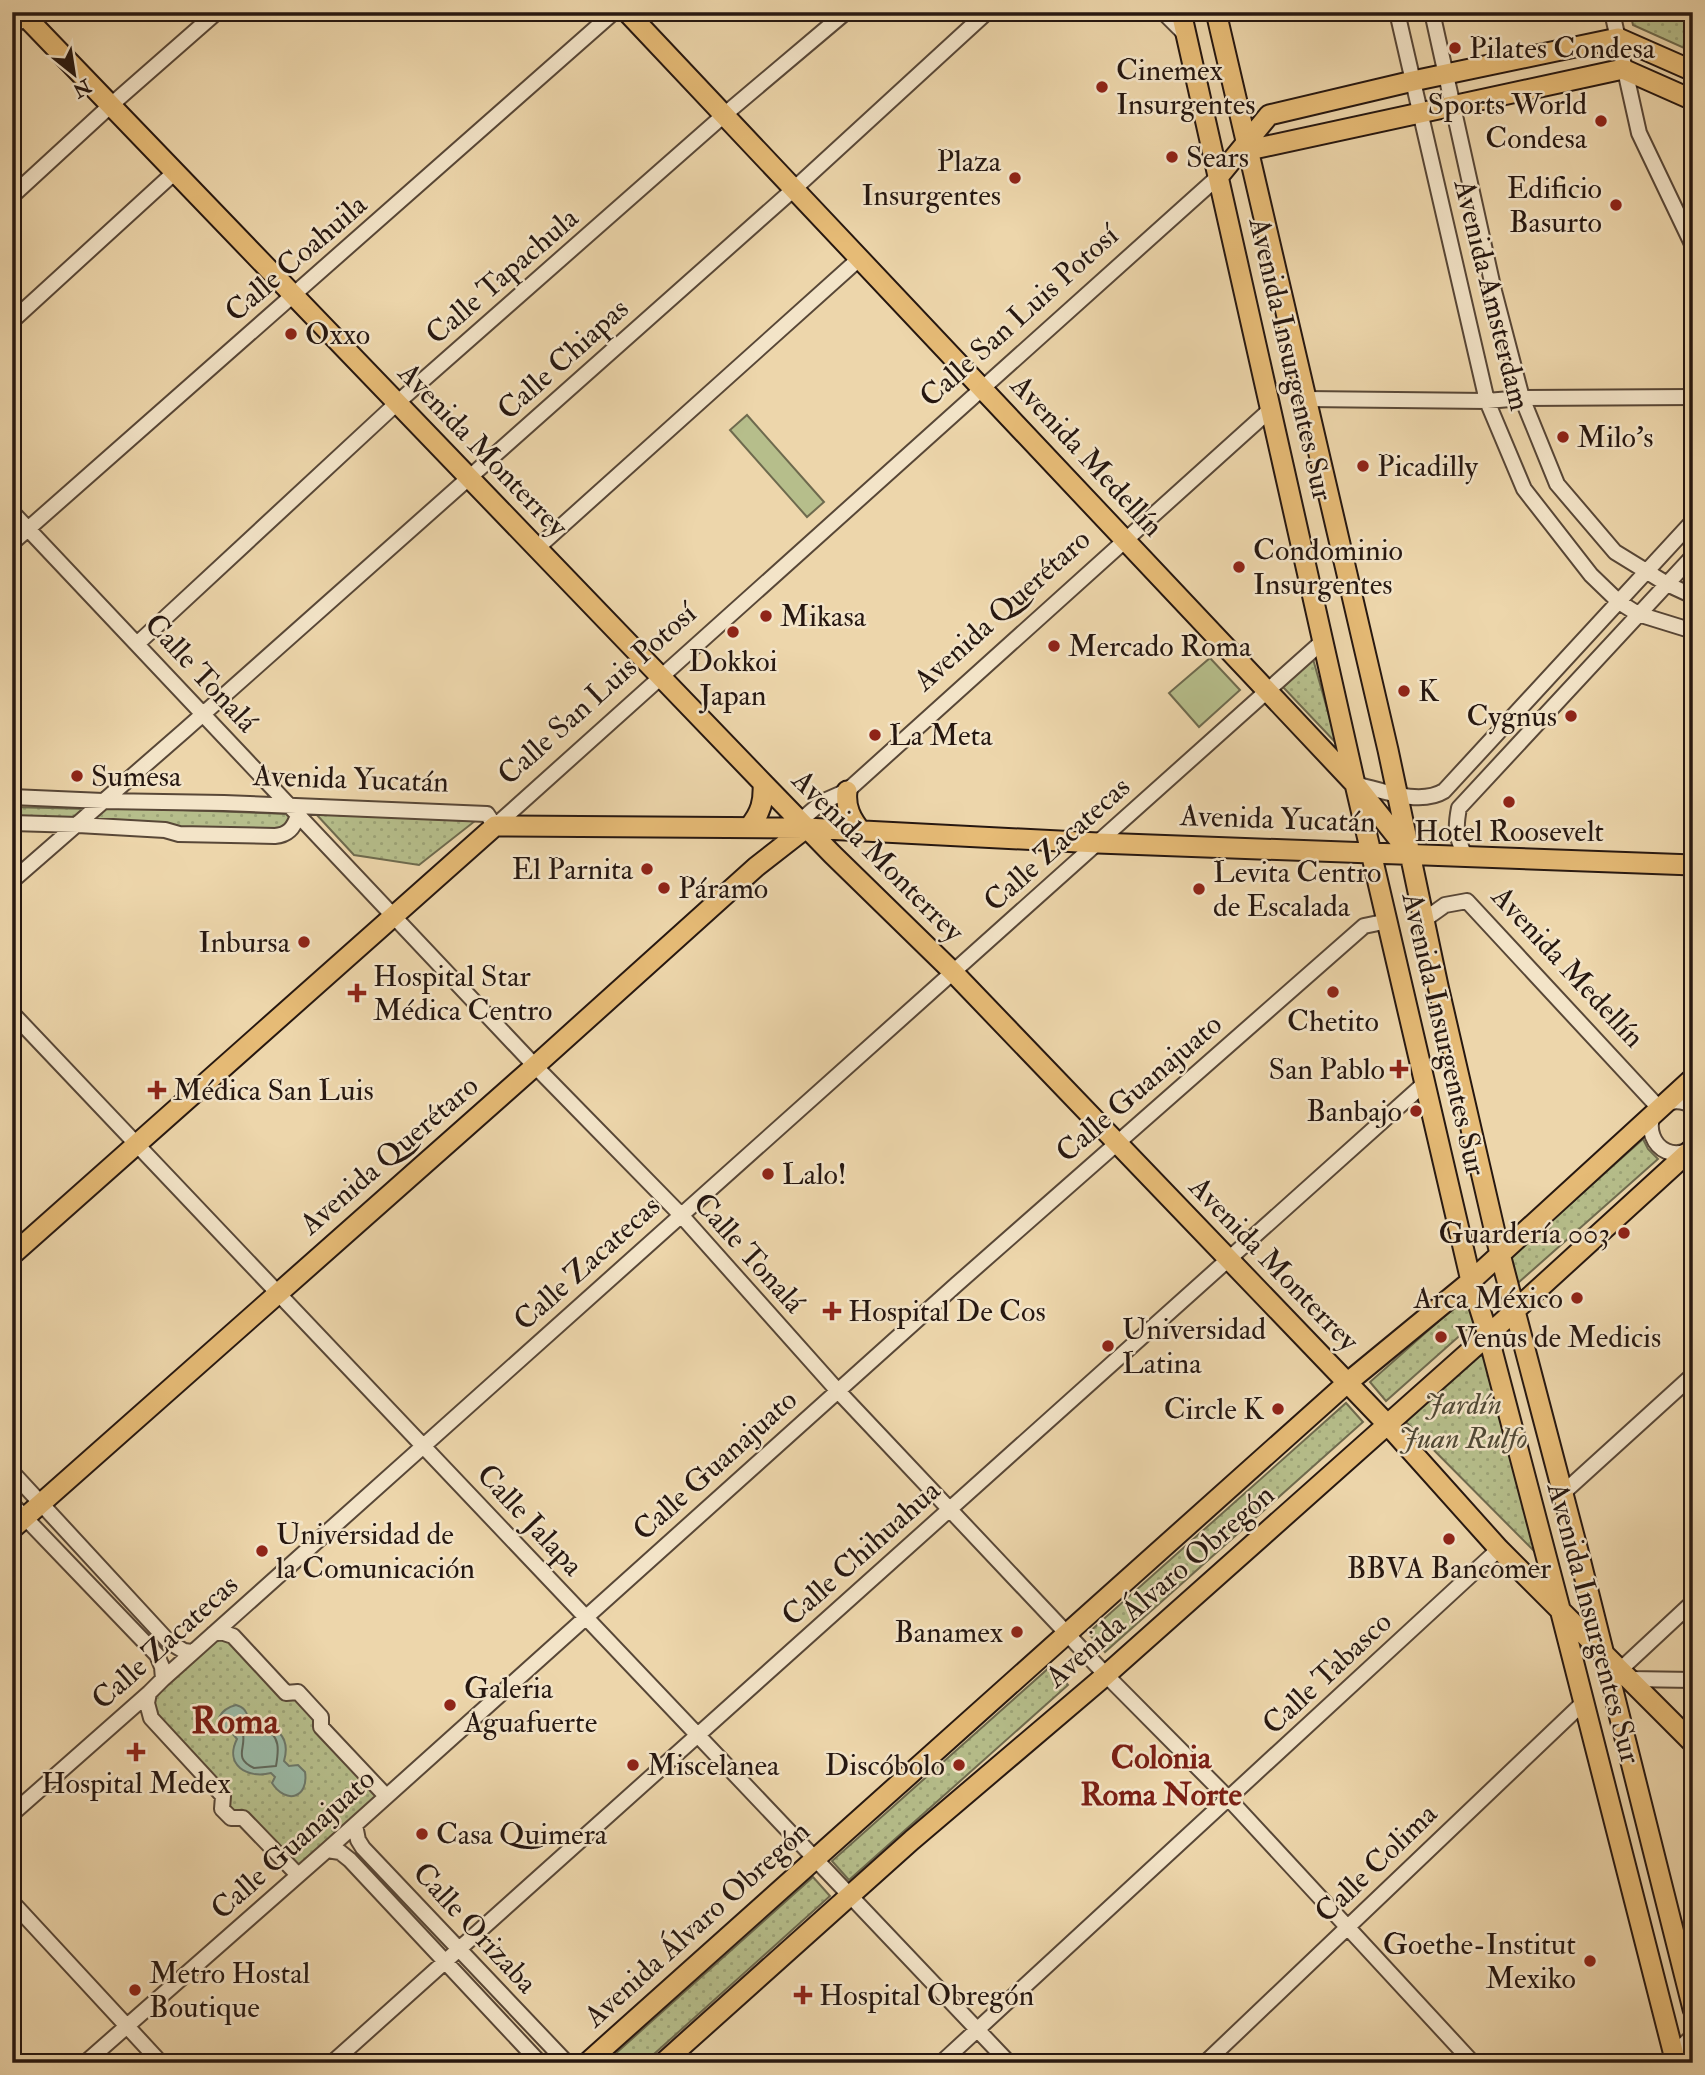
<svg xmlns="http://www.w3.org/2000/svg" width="1705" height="2075" font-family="'IM FELL Double Pica',serif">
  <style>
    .grass { fill: #b6be8b; stroke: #6e6a4e; stroke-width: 2 }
    .park { fill: url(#park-dots); stroke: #6e6a4e; stroke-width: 2 }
    .water { fill: #9ab9a6; stroke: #6c786a; stroke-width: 2 }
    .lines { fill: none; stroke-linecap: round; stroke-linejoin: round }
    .shore { stroke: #60685b; stroke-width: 2 }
    .minor-casing { stroke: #584737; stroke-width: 18 }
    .major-casing { stroke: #261710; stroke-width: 23 }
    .minor { stroke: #f3e4c8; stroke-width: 14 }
    .major { stroke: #e6bb76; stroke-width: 19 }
    .poi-dot { fill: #8f2418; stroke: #f3e4c8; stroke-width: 2.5 }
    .labels { text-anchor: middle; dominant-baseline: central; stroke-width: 5; stroke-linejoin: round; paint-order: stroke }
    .poi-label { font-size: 30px; fill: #261710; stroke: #f3e4c8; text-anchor: start }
    .street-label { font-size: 30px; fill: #261710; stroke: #f3e4c8 }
    .park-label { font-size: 30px; font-style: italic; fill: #514935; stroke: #f3e4c8 }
    .neighbourhood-label { font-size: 32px; font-weight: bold; fill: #7a1f14; stroke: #f3e4c8 }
    .district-label { font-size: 37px; font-weight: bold; fill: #7a1f14; stroke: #f3e4c8 }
  </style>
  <defs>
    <pattern id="park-dots" width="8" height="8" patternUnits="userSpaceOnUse" patternTransform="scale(1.75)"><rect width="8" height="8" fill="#b6be8b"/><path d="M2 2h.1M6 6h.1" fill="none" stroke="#9ca377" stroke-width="1.8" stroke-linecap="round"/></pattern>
  </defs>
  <rect width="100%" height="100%" fill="#edd6ab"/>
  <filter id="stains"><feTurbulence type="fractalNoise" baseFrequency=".00286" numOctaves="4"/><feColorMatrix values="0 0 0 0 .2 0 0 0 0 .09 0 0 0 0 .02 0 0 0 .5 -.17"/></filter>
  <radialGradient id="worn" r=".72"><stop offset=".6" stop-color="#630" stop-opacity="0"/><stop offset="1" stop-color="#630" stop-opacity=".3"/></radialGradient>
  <!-- grass -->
  <path class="grass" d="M 747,415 L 824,502 L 807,517 L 730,430 Z
    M 1210,658 L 1240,690 L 1199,727 L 1169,693 Z"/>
  <!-- park -->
  <path class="park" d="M 1630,12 L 1693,12 L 1693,52 L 1633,25 Z
    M 1313,659 L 1337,744 L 1283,687 Z
    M 12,807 L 87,809 L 76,821 L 12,821 Z
    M 103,807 L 290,814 L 287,832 L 179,830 L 170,824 L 89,821 Z
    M 316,814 L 475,821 L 419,865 L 354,855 Z
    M 1643,1139 L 1648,1149 L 1658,1159 L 1518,1283 L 1511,1257 Z
    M 1466,1297 L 1474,1323 L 1386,1401 L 1370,1382 Z
    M 1477,1356 L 1484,1356 L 1537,1554 L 1402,1418 Z
    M 1346,1403 L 1363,1422 L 1105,1652 L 1088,1633 Z
    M 221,1632 L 286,1693 L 298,1692 L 386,1796 L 298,1875 L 243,1818 L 231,1818 L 223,1796 L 151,1718 L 149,1693 Z
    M 1051,1666 L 1068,1685 L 849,1880 L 832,1861 Z
    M 813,1877 L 830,1896 L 644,2063 L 605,2063 Z"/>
  <!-- water -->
  <path class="water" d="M 236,1705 C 243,1707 249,1712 247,1721 L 252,1725 C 276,1723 291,1737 284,1761 L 289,1766 L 298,1765 L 305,1772 C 309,1798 286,1805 272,1783 L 275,1777 L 271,1773 C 247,1779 224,1765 237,1739 L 232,1733 L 225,1734 C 211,1722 221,1709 236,1705 Z"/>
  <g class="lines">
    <!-- shore -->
    <path class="shore" d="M 245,1731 C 251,1732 257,1731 263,1731 C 282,1733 278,1754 276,1766 L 254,1768 C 233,1758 246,1749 243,1734 Z"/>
    <defs>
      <path id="minor" d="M 1163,12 L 1187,36
        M 1397,12 L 1487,401 L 1524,489 L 1591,575 L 1619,602 L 1638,614 L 1693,631
        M 1432,12 L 1494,291 L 1522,398 L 1557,484 L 1615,552 L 1667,584 L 1693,596
        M 1612,12 L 1639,133 L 1693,246
        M 12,28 L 30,12
        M 12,196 L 111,105 L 217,12
        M 12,321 L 175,172
        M 1306,399 L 1487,401 L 1522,398 L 1693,397
        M 12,512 L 535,1066 L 681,1215 L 837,1390 L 1106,1675 L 1229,1799 L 1473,2063
        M 12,543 L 614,12
        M 536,549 L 860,258
        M 137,644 L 397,403 L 724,115 L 846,12
        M 1355,784 C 1381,790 1420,806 1444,791 L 1693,521
        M 12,797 L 103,801 L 224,803 L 487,814 L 495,826 L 1219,176
        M 800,821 L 822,802 L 847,791 L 1271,409
        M 12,823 L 78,825 L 165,830 L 179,834 L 275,836 C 288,835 294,828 298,815
        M 1465,856 C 1456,836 1455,829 1459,808 L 1693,556
        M 12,881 L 184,731 L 794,189 L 987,12
        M 1424,920 L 1445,905 L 1467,901 L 1659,1108
        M 12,1013 L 1009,2063
        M 1692,1149 C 1652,1169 1634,1110 1671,1102 C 1679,1100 1686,1102 1693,1106
        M 12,1472 L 169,1642 L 184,1651 L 192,1652
        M 1563,1493 L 1693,1375
        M 12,1504 L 157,1655 L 162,1667 L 163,1679
        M 213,1634 L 221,1632 L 233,1636 L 286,1693 L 298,1692 L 321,1717 L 321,1727 L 386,1796
        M 1621,1669 L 1693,1602
        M 1630,1679 L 1693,1680
        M 149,1693 L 147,1703 L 151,1718 L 223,1796 L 222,1809 L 231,1818 L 243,1818 L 298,1875
        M 12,1814 L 149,1693 L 163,1679 L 1323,641
        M 355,1825 L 358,1840 L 363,1848 L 567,2063
        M 327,1850 L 340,1852 L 350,1860 L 540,2063
        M 12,1902 L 161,2063
        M 85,2063 L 327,1850 L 957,1284 L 1364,926 L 1388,921
        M 332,2063 L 1425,1083
        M 941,2063 L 1499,1549
        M 1205,2063 L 1584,1702
        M 1664,2063 L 1693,2036"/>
      <path id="major" d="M 21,12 L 763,783 L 832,854 L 953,972 L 1387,1424 L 1499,1549 L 1693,1743
        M 627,12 L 1355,784 L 1405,847
        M 1181,12 L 1355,784 L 1471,1281 L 1488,1335 L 1560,1609 L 1676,2063
        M 1216,12 L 1388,750 L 1438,986 L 1500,1254 L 1578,1551 L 1693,2009
        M 1249,150 L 1623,69 L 1693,100
        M 1219,176 L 1269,115 L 1413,81 L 1618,38 L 1693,71
        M 847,791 C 845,807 851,819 861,831
        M 749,827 C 761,813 764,801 763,783
        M 12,1255 L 495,826 L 806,828 L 1098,843 L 1693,865
        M 12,1529 L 535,1066 L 756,867 L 806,828
        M 587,2063 L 1347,1383 L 1471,1281 L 1693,1078
        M 663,2063 L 912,1840 L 1106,1675 L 1488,1335 L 1693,1148"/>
    </defs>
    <!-- minor casing -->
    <use href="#minor" class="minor-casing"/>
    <!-- major casing -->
    <use href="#major" class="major-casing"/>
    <!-- minor -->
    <use href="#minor" class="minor"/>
    <!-- major -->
    <use href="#major" class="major"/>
  </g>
  <!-- markers -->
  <g class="poi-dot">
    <circle cx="1455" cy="48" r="7"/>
    <circle cx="1102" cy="87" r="7"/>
    <circle cx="1601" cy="121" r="7"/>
    <circle cx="1172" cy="157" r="7"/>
    <circle cx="1015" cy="178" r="7"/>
    <circle cx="1616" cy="205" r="7"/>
    <circle cx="291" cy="334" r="7"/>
    <circle cx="1563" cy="437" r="7"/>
    <circle cx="1363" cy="466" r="7"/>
    <circle cx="1239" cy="567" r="7"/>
    <circle cx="766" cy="616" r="7"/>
    <circle cx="733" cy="632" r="7"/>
    <circle cx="1054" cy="646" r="7"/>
    <circle cx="1404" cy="691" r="7"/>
    <circle cx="1571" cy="716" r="7"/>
    <circle cx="875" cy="735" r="7"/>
    <circle cx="77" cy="776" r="7"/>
    <circle cx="1509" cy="802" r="7"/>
    <circle cx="647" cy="869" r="7"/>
    <circle cx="664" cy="888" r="7"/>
    <circle cx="1199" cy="889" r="7"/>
    <circle cx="304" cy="942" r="7"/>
    <circle cx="1333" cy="992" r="7"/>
    <path d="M353.5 982.5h7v7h7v7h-7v7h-7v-7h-7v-7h7z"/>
    <path d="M1395.5 1058.5h7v7h7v7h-7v7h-7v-7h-7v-7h7z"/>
    <path d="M153.5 1079.5h7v7h7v7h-7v7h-7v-7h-7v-7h7z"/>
    <circle cx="1416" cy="1111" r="7"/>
    <circle cx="768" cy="1174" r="7"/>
    <circle cx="1624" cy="1233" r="7"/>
    <circle cx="1577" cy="1298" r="7"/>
    <path d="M828.5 1300.5h7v7h7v7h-7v7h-7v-7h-7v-7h7z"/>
    <circle cx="1441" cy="1337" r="7"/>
    <circle cx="1108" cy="1346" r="7"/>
    <circle cx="1278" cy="1409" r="7"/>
    <circle cx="1449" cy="1539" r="7"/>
    <circle cx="262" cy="1551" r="7"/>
    <circle cx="1017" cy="1632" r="7"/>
    <circle cx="450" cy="1705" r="7"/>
    <path d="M132.5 1741.5h7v7h7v7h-7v7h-7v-7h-7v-7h7z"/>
    <circle cx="633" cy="1765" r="7"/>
    <circle cx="959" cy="1765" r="7"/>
    <circle cx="422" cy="1834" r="7"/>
    <circle cx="1590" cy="1961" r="7"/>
    <circle cx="135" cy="1990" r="7"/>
    <path d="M799.5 1984.5h7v7h7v7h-7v7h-7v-7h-7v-7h7z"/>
  </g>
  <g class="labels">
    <!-- poi labels -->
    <g class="poi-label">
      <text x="1469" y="48">Pilates Condesa</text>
      <text x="1116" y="70">Cinemex<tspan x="1116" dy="34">Insurgentes</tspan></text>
      <text x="1587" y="104" text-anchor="end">Sports World<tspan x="1587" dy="34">Condesa</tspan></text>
      <text x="1186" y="157">Sears</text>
      <text x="1001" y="161" text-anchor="end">Plaza<tspan x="1001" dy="34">Insurgentes</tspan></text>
      <text x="1602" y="188" text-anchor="end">Edificio<tspan x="1602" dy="34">Basurto</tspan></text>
      <text x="305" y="334">Oxxo</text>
      <text x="1577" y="437">Milo's</text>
      <text x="1377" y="466">Picadilly</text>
      <text x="1253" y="550">Condominio<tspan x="1253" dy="34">Insurgentes</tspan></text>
      <text x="780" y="616">Mikasa</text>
      <text x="1068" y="646">Mercado Roma</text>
      <text x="733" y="661" text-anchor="middle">Dokkoi<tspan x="733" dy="34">Japan</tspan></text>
      <text x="1418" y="691">K</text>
      <text x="1557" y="716" text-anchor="end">Cygnus</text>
      <text x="889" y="735">La Meta</text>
      <text x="91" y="776">Sumesa</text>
      <text x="1509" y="831" text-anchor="middle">Hotel Roosevelt</text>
      <text x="633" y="869" text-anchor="end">El Parnita</text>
      <text x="1213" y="872">Levita Centro<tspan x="1213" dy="34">de Escalada</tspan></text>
      <text x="678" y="888">Páramo</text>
      <text x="290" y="942" text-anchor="end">Inbursa</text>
      <text x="373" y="976">Hospital Star<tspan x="373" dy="34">Médica Centro</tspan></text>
      <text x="1333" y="1021" text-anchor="middle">Chetito</text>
      <text x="1385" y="1069" text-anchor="end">San Pablo</text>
      <text x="173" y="1090">Médica San Luis</text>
      <text x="1402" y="1111" text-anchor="end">Banbajo</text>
      <text x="782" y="1174">Lalo!</text>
      <text x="1610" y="1233" text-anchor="end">Guardería 003</text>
      <text x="1563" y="1298" text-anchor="end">Arca México</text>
      <text x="848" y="1311">Hospital De Cos</text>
      <text x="1122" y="1329">Universidad<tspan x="1122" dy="34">Latina</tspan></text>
      <text x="1455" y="1337">Venus de Medicis</text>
      <text x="1264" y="1409" text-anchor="end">Circle K</text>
      <text x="276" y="1534">Universidad de<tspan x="276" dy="34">la Comunicación</tspan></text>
      <text x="1449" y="1568" text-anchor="middle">BBVA Bancomer</text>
      <text x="1003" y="1632" text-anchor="end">Banamex</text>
      <text x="464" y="1688">Galeria<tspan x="464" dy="34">Aguafuerte</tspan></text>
      <text x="647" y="1765">Miscelanea</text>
      <text x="945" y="1765" text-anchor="end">Discóbolo</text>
      <text x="136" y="1783" text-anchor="middle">Hospital Medex</text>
      <text x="436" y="1834">Casa Quimera</text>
      <text x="1576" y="1944" text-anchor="end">Goethe-Institut<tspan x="1576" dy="34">Mexiko</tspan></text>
      <text x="149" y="1973">Metro Hostal<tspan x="149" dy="34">Boutique</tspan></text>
      <text x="819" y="1995">Hospital Obregón</text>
    </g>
    <!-- street labels -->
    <g class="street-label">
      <text transform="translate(296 258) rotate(-41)">Calle Coahuila</text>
      <text transform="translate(502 276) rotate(-41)">Calle Tapachula</text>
      <text transform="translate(1492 295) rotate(76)">Avenida Amsterdam</text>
      <text transform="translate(1019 316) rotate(-42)">Calle San Luis Potosí</text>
      <text transform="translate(563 359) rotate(-42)">Calle Chiapas</text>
      <text transform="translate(1291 359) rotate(77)">Avenida Insurgentes Sur</text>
      <text transform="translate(483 450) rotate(46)">Avenida Monterrey</text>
      <text transform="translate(1087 456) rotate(47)">Avenida Medellín</text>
      <text transform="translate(1002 610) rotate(-42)">Avenida Querétaro</text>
      <text transform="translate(201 673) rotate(47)">Calle Tonalá</text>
      <text transform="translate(597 694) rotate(-42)">Calle San Luis Potosí</text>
      <text transform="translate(351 779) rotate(2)">Avenida Yucatán</text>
      <text transform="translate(1278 819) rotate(2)">Avenida Yucatán</text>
      <text transform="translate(1057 844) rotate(-42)">Calle Zacatecas</text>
      <text transform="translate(878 856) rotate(45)">Avenida Monterrey</text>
      <text transform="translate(1568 967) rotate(47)">Avenida Medellín</text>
      <text transform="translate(1444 1034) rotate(77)">Avenida Insurgentes Sur</text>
      <text transform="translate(1139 1088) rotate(-41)">Calle Guanajuato</text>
      <text transform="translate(389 1155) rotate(-41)">Avenida Querétaro</text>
      <text transform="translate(749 1253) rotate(48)">Calle Tonalá</text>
      <text transform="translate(587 1263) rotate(-42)">Calle Zacatecas</text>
      <text transform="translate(1274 1264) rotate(46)">Avenida Monterrey</text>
      <text transform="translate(715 1465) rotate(-42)">Calle Guanajuato</text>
      <text transform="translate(530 1520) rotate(47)">Calle Jalapa</text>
      <text transform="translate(861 1553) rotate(-42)">Calle Chihuahua</text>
      <text transform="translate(1160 1586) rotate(-41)">Avenida Álvaro Obregón</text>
      <text transform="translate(1594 1623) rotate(75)">Avenida Insurgentes Sur</text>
      <text transform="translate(165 1642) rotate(-42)">Calle Zacatecas</text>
      <text transform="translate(1327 1673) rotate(-43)">Calle Tabasco</text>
      <text transform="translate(293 1844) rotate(-42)">Calle Guanajuato</text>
      <text transform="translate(1376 1863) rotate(-44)">Calle Colima</text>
      <text transform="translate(697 1924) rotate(-42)">Avenida Álvaro Obregón</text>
      <text transform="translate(475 1928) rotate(47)">Calle Orizaba</text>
    </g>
    <!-- park labels -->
    <g class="park-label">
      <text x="1463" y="1404">Jardín<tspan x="1463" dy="34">Juan Rulfo</tspan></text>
    </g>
    <!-- neighbourhood labels -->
    <g class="neighbourhood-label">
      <text x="1161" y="1758">Colonia<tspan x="1161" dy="37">Roma Norte</tspan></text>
    </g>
    <!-- district labels -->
    <g class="district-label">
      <text x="235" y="1721">Roma</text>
    </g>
  </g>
  <!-- margin -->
  <rect width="1705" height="2075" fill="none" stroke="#edd6ab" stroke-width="42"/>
  <rect x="14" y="14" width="1677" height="2047" fill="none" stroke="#261710" stroke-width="3.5"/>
  <rect x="21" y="21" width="1663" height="2033" fill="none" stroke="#261710" stroke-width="2"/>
  <!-- north arrow -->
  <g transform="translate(74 74) rotate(150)" stroke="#f3e4c8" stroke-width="5" paint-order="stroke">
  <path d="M0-5L12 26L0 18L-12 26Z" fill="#261710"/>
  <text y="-10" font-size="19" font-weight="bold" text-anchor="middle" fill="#261710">N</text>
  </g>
  <rect width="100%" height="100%" filter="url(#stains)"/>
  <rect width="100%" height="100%" fill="url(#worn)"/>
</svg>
